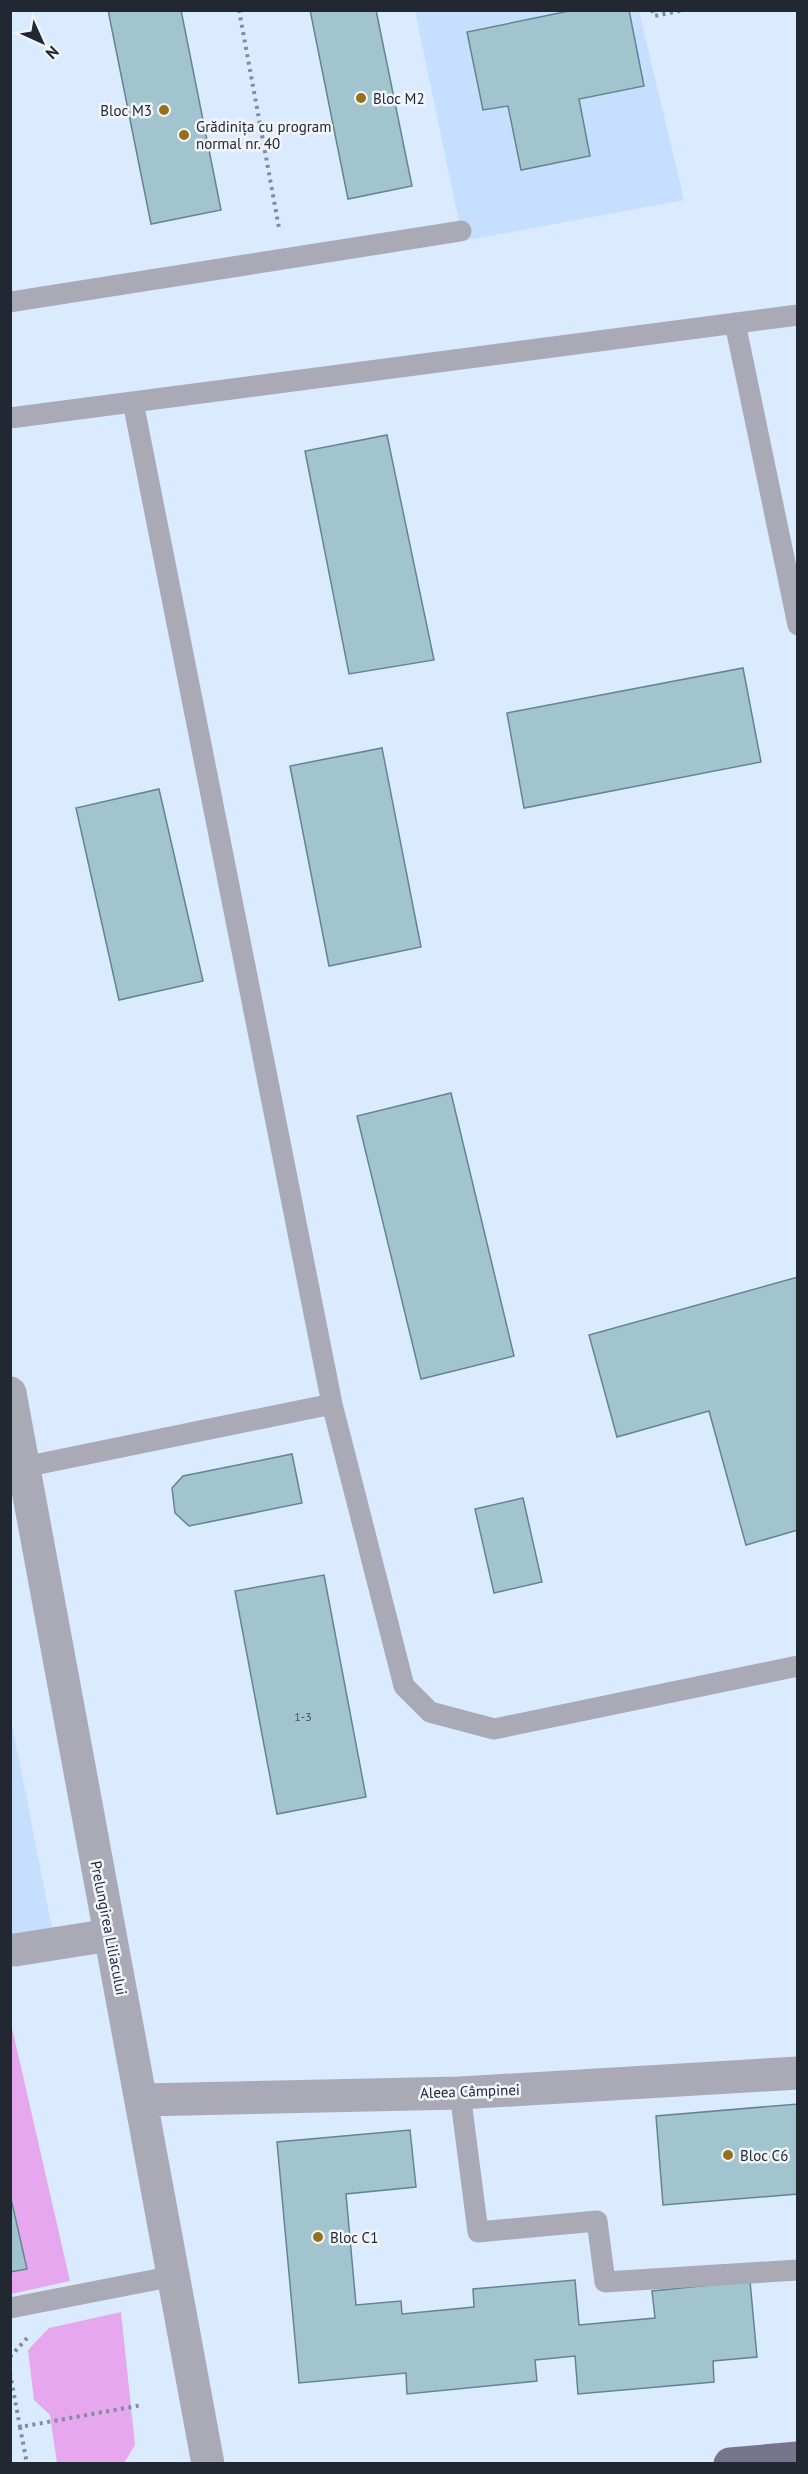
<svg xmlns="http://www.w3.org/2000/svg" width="808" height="2474" font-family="'PT Sans',sans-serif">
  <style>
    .built { fill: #c6dffe }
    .green { fill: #e6a7ee }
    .building { fill: #a1c4cf; stroke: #64858f; stroke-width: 1.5 }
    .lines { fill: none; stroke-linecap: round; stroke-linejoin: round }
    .path { stroke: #808c9a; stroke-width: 4; stroke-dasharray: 3 4.5; stroke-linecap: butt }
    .lane { stroke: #aaaab7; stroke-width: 21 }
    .street { stroke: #aaaab7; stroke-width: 33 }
    .primary { stroke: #77758c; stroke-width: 33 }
    .poi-dot { fill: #97701b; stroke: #f2f6fc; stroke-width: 2 }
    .labels { text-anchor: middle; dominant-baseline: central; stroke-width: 5; stroke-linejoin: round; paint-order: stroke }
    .number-label { font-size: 12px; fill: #414f58 }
    .poi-label { font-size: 15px; fill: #212831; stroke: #f2f6fc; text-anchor: start }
    .street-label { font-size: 15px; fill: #212831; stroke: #f2f6fc }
  </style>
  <rect width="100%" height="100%" fill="#dbebff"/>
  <!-- built -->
  <path class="built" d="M 415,11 L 639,11 L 684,200 L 463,241 Z
    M 10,1714 L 53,1933 L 10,1939 Z"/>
  <!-- green -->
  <path class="green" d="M 10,2019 L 70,2281 L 11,2294 L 11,2272 L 27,2268 L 11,2194 Z
    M 121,2312 L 135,2445 L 124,2463 L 57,2463 L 50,2415 L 34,2400 L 28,2350 L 49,2328 Z"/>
  <!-- building -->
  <path class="building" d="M 108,10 L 181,10 L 221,210 L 151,224 Z
    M 310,10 L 376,10 L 412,186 L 348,199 Z
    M 574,10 L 629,10 L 644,86 L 579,99 L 590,156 L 521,170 L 508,106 L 483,110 L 467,32 Z
    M 387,435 L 434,660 L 349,674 L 305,451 Z
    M 743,668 L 761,762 L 524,808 L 507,713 Z
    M 382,748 L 421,947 L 329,966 L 290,766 Z
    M 159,789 L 203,981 L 119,1000 L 76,808 Z
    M 451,1093 L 514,1356 L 421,1379 L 357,1116 Z
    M 798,1277 L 798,1530 L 746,1545 L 709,1411 L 617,1437 L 589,1335 Z
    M 292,1454 L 302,1503 L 189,1526 L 175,1513 L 172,1488 L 183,1476 Z
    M 523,1498 L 542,1582 L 494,1593 L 475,1509 Z
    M 324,1575 L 366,1797 L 277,1814 L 235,1591 Z
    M 798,2104 L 798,2194 L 663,2205 L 656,2116 Z
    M 410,2130 L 416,2187 L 346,2194 L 356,2305 L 401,2301 L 402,2314 L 474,2307 L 473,2289 L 575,2280 L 579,2325 L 655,2318 L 652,2291 L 750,2281 L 757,2357 L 713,2361 L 714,2382 L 578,2394 L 575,2356 L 535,2360 L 537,2381 L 407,2394 L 406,2373 L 299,2383 L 277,2142 Z
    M 10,2194 L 27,2269 L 10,2272 Z"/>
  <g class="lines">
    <!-- path -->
    <path class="path" d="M 239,10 L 279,228
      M 652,10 L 654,16 L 684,10
      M 10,2357 L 28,2337
      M 10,2373 L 20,2427 L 142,2405
      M 20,2427 L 27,2464"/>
    <!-- lane -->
    <path class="lane" d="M 10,302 L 461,231
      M 735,323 L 798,625
      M 133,402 L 332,1404 L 404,1686 L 430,1712 L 494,1729 L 798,1666
      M 10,418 L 798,315
      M 24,1467 L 332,1404
      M 460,2093 L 478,2232 L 597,2221 L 605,2282 L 798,2270
      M 10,2308 L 174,2276"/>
    <!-- street -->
    <path class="street" d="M 10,1393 L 208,2464
      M 15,1950 L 110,1935
      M 141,2100 L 460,2093 L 798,2073"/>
    <!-- primary -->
    <path class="primary" d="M 730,2464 L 798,2458"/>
  </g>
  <!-- markers -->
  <g class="poi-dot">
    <circle cx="361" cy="98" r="6"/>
    <circle cx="164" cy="110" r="6"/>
    <circle cx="184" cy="135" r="6"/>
    <circle cx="728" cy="2155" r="6"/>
    <circle cx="318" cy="2237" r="6"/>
  </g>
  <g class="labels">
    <!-- number labels -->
    <g class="number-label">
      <text x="303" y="1716">1-3</text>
    </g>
    <!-- poi labels -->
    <g class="poi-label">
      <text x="373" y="98">Bloc M2</text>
      <text x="152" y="110" text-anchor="end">Bloc M3</text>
      <text x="196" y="126">Grădinița cu program<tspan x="196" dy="17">normal nr. 40</tspan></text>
      <text x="740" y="2155">Bloc C6</text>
      <text x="330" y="2237">Bloc C1</text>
    </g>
    <!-- street labels -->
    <g class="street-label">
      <text transform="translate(109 1928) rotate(79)">Prelungirea Liliacului</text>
      <text transform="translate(470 2091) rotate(-2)">Aleea Câmpinei</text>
    </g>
  </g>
  <!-- border -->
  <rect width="808" height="2474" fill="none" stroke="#212831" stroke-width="24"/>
  <!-- north arrow -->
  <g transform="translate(42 42) rotate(135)" stroke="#f2f6fc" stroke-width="4.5" paint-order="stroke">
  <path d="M0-4.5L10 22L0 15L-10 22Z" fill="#212831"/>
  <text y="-9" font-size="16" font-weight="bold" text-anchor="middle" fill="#212831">N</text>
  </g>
</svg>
